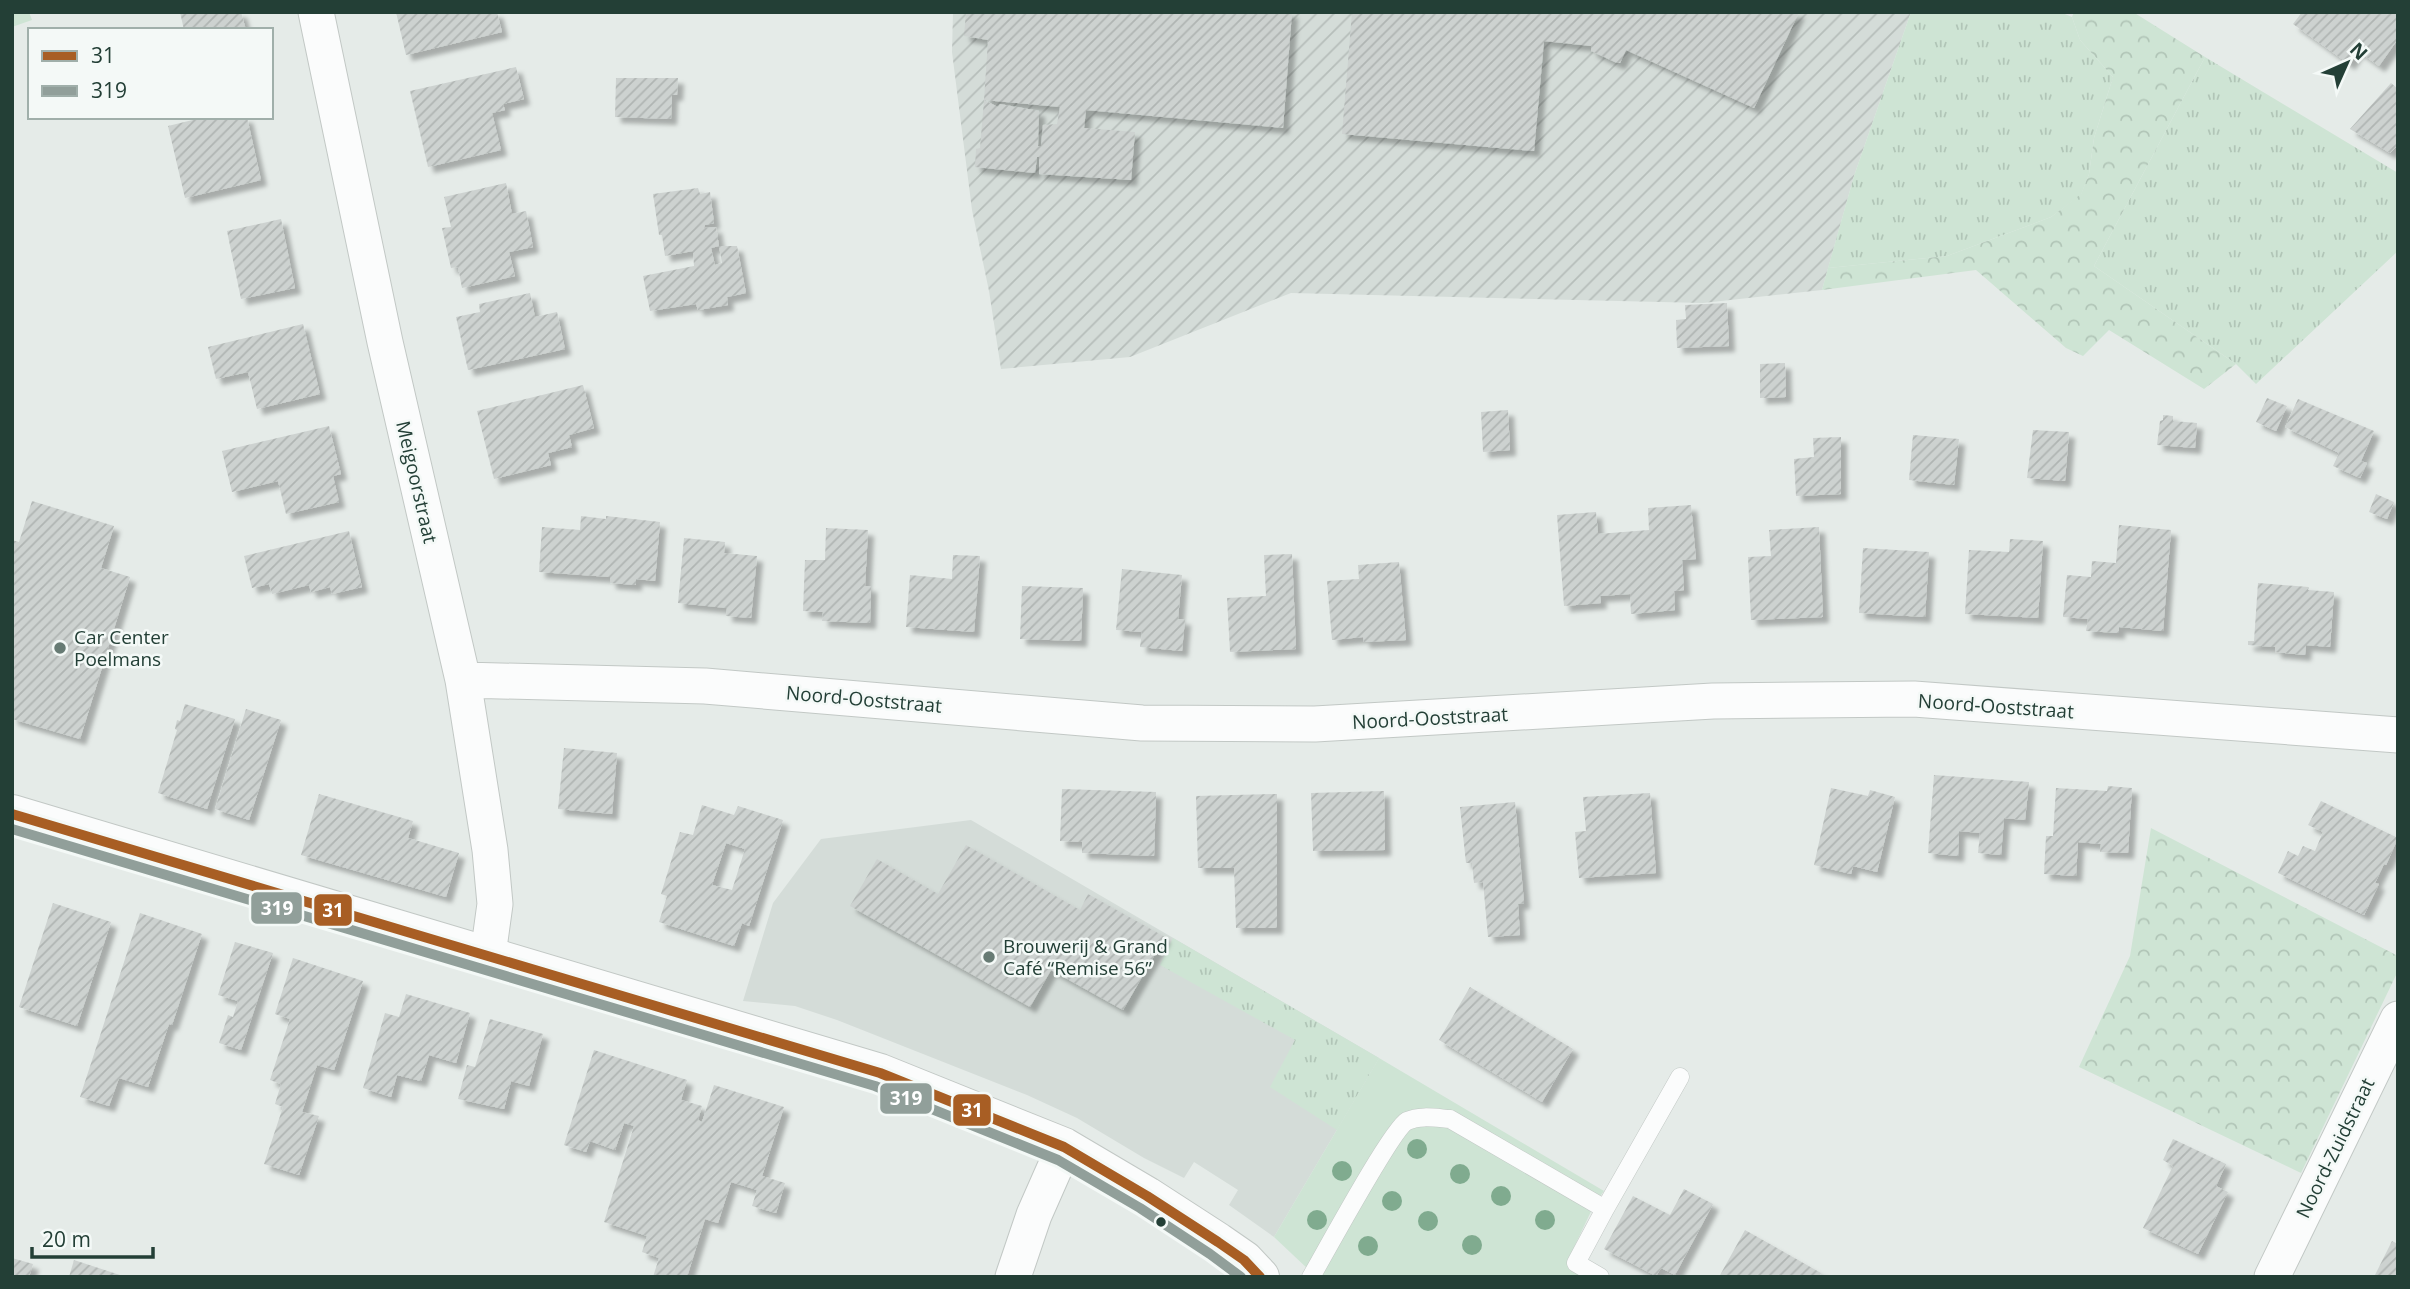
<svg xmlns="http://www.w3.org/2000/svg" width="2410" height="1289" font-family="'Open Sans',sans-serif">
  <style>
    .built { fill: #d4dcd8 }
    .industrial { fill: url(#industrial-furrows) }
    .grass { fill: url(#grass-tufts) }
    .forest { fill: url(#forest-crowns) }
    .park { fill: #cee4d4 }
    .building { fill: url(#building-hatch); fill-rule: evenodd; filter: url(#shadow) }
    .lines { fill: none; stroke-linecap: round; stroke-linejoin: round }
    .service-casing { stroke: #c2c8c5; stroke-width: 19 }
    .minor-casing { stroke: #c2c8c5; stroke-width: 37 }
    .tertiary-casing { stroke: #c2c8c5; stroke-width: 40 }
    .service { stroke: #fbfcfc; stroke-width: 18 }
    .minor { stroke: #fbfcfc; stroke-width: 35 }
    .tertiary { stroke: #fbfcfc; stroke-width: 38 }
    .bus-1-casing { stroke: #f4f9f7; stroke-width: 16 }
    .bus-2-casing { stroke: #f4f9f7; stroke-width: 16 }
    .bus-1 { stroke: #a85e24; stroke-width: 10 }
    .bus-2 { stroke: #919f9a; stroke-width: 10 }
    .tree { fill: #80ab8f }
    .poi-dot { fill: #677b74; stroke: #f4f9f7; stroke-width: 2.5 }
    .bus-dot { fill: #233f36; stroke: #f4f9f7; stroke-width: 2.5 }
    .labels { text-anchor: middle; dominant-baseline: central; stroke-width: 5; stroke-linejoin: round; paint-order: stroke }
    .street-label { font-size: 19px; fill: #233f36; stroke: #f4f9f7 }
    .poi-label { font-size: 19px; fill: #233f36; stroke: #f4f9f7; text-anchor: start }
    .line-badge { stroke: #f4f9f7; stroke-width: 2.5 }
    .badge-label { font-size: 19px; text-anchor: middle; font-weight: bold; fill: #fff }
  </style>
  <defs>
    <pattern id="industrial-furrows" width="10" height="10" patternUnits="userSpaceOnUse" patternTransform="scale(1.75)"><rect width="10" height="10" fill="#d4dcd8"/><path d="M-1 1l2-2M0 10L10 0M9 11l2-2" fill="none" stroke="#b6beba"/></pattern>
    <pattern id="grass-tufts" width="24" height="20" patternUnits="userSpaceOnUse" patternTransform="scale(1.75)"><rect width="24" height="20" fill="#cee4d4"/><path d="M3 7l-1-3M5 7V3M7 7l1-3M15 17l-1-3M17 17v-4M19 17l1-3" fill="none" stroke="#b1c5b7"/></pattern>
    <pattern id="forest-crowns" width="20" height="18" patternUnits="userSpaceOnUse" patternTransform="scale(1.75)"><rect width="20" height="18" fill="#cee4d4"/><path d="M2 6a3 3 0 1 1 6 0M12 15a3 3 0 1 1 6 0" fill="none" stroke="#b1c5b7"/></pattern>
    <pattern id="building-hatch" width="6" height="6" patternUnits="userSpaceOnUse" patternTransform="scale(1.75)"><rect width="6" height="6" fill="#cdd2d0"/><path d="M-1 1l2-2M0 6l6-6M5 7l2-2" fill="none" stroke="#b0b5b3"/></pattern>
    <filter id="shadow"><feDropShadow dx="6" dy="6" stdDeviation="2" flood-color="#0004"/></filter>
  </defs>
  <rect width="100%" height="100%" fill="#e5ebe8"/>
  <!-- built -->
  <path class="built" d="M 971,820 L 1379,1058 L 1274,1237 L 1229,1205 L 1238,1190 L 1194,1162 L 1184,1178 L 1144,1158 L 1077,1118 L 1027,1095 L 837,1020 L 795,1006 L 743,1001 L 773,903 L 821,839 Z"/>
  <!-- industrial -->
  <path class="industrial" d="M 953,12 L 1911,12 L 1854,176 L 1822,290 L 1703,303 L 1291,293 L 1130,357 L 1001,369 L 989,291 L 972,210 L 952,52 Z"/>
  <!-- grass -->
  <path class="grass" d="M 12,12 L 29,12 L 32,20 L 12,27 Z
    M 1911,12 L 2060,12 L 2072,17 L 2080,40 L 2113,77 L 2094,138 L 2089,174 L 2081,195 L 2051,217 L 1947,256 L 1828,268 L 1854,176 Z
    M 2205,57 L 2398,173 L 2398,251 L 2256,384 L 2236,364 L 2094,266 Z
    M 1173,938 L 1379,1058 L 1337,1130 L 1270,1087 L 1295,1040 L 1160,965 Z"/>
  <!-- forest -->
  <path class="forest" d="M 2074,12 L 2133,12 L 2205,57 L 2094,266 L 2236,364 L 2204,389 L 2109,330 L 2083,356 L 2066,348 L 1976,270 L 1822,290 L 1828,268 L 1947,256 L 2051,217 L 2081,194 L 2089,174 L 2094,138 L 2113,77 L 2080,40 L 2072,17 Z
    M 2151,828 L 2398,956 L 2398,971 L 2301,1173 L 2079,1067 L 2130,956 Z"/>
  <!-- park -->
  <path class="park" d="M 1379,1058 L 1604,1191 L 1595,1203 L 1567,1262 L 1592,1277 L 1320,1277 L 1309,1270 L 1274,1237 Z"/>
  <!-- building -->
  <path class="building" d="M 180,12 L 241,12 L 246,30 L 184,30 Z
    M 396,12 L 497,12 L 502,32 L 406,55 Z
    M 966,12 L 1292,12 L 1283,128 L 1086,110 L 1084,128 L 1135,132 L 1131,180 L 1039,174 L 1039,157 L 1037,157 L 1035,173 L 975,167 L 976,149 L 980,148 L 984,100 L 998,107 L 1000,104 L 1039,111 L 1038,146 L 1041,146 L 1043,125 L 1057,124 L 1060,107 L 984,100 L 988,40 L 964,36 Z
    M 1352,12 L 1799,12 L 1754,108 L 1626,50 L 1620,63 L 1617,63 L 1591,51 L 1591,46 L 1544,41 L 1534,151 L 1342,134 Z
    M 2302,12 L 2398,12 L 2398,39 L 2379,66 L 2358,51 L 2349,64 L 2293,24 Z
    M 516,67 L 524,99 L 503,104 L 505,110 L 492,113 L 501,150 L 428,167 L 410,91 Z
    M 616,78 L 678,78 L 677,95 L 672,95 L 671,119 L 615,117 Z
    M 2391,83 L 2398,89 L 2398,145 L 2390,153 L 2350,129 Z
    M 205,117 L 247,117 L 261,180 L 185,198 L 168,126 Z
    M 506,183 L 512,214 L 526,211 L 533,247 L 509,252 L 515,276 L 462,288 L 458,267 L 451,268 L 442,228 L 451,227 L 444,197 Z
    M 698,188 L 700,194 L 710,192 L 714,223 L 705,225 L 704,228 L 716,227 L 719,246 L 711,248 L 715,265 L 722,263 L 719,246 L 737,246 L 746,293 L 727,297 L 728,305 L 698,310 L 696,304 L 650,311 L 643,276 L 694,266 L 693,251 L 665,256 L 662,235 L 659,235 L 653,194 Z
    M 281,219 L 295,288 L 241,299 L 227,231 Z
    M 530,293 L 535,317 L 557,312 L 565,349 L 468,370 L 456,317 L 480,312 L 479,304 Z
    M 1727,303 L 1729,346 L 1677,348 L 1676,320 L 1686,319 L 1685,305 Z
    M 303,324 L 320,394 L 257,409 L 248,372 L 216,379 L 208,347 Z
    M 1785,363 L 1786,397 L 1760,398 L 1760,364 Z
    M 583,385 L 594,428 L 569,435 L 572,447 L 548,453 L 551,465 L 494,479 L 477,411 Z
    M 2267,398 L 2287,406 L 2276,431 L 2256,422 Z
    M 2298,399 L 2374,431 L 2361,461 L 2367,463 L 2360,478 L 2333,466 L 2339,453 L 2285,427 Z
    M 1508,410 L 1510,450 L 1483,452 L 1481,412 Z
    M 2163,415 L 2173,416 L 2173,421 L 2197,423 L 2195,448 L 2157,445 L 2160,421 L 2163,420 Z
    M 329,426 L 341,474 L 333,476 L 339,502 L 286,514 L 278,481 L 232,492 L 222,451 Z
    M 2033,430 L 2069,432 L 2065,481 L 2027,478 Z
    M 1913,435 L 1959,439 L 1954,485 L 1909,480 Z
    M 1841,437 L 1841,494 L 1796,496 L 1794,459 L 1814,457 L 1813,438 Z
    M 2376,494 L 2394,502 L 2387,519 L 2369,512 Z
    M 32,501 L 114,526 L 101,568 L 130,577 L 80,739 L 12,719 L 12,540 L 19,542 Z
    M 1691,505 L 1696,559 L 1682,560 L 1684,590 L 1674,591 L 1675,610 L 1631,614 L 1630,594 L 1600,596 L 1601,603 L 1564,606 L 1557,515 L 1596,512 L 1598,534 L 1649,530 L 1648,508 Z
    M 581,516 L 606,519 L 606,516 L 660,522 L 655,581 L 636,579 L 636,585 L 610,583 L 610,577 L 539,572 L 542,527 L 580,530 Z
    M 2119,525 L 2171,530 L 2163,631 L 2119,627 L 2119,633 L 2086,631 L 2088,619 L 2063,617 L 2067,575 L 2091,577 L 2092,561 L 2116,563 Z
    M 1819,527 L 1823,617 L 1751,620 L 1748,557 L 1771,556 L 1769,530 Z
    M 826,528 L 868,530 L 865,586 L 871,586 L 870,623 L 822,621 L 823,612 L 803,611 L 805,560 L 825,560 Z
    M 349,531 L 362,587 L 332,594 L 330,587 L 311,592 L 309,585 L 272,594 L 269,584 L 252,588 L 244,556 Z
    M 684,538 L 725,542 L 724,553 L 757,556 L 751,618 L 726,616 L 727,608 L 678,603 Z
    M 2010,539 L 2043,541 L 2038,618 L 1965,614 L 1969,550 L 2009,552 Z
    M 1863,548 L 1929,552 L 1925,617 L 1859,613 Z
    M 1292,554 L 1296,649 L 1230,652 L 1227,598 L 1266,596 L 1264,555 Z
    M 953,555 L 980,556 L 974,632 L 906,627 L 910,575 L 952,579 Z
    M 1399,562 L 1406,640 L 1364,642 L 1363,637 L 1332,640 L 1327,581 L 1359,579 L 1358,565 Z
    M 1122,569 L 1182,575 L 1178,619 L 1185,619 L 1182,651 L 1140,647 L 1142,632 L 1116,630 Z
    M 2258,583 L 2309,587 L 2308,590 L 2334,592 L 2330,647 L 2306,645 L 2305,655 L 2275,652 L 2275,647 L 2248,645 L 2248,641 L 2254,641 Z
    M 1022,586 L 1083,588 L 1081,641 L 1020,639 Z
    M 185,704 L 235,719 L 207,809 L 158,793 L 177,730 L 175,729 L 177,720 L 180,721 Z
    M 246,709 L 281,720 L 249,820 L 215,809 Z
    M 564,748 L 617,753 L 612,814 L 558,809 Z
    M 1934,775 L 2029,782 L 2025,820 L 2004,818 L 2001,855 L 1978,853 L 1980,833 L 1959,831 L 1958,856 L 1928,853 Z
    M 2108,786 L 2132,788 L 2128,853 L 2100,852 L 2101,844 L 2078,842 L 2076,876 L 2044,874 L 2046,836 L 2053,836 L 2056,788 L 2107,791 Z
    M 1831,788 L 1868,796 L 1870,790 L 1895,797 L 1877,872 L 1853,866 L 1851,874 L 1814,865 Z
    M 1062,789 L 1156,792 L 1154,856 L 1082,853 L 1082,842 L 1060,841 Z
    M 1384,791 L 1385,850 L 1313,851 L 1311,793 Z
    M 1650,793 L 1656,873 L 1579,878 L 1575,832 L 1586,831 L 1583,797 Z
    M 319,794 L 413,821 L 408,838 L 459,853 L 446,897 L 301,855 Z
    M 1277,794 L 1277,928 L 1236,928 L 1234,868 L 1198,868 L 1196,796 Z
    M 2321,801 L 2398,838 L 2386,865 L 2384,864 L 2375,883 L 2379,884 L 2364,915 L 2278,873 L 2288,851 L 2298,856 L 2303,846 L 2315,851 L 2323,832 L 2308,825 Z
    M 1515,802 L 1524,903 L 1518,904 L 1520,935 L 1488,937 L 1483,882 L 1474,883 L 1472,863 L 1466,863 L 1460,807 Z
    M 702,805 L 734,815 L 738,806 L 783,820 L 749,926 L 742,923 L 734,946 L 659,922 L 667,896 L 661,894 L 680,832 L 693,835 ZM 726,843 L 745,849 L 732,890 L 712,885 Z
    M 966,845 L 1080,910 L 1088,894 L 1165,937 L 1123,1010 L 1051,970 L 1030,1007 L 850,906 L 877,859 L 938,894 Z
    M 53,903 L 111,922 L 77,1026 L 19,1007 Z
    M 140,913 L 202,934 L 172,1025 L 169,1024 L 148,1087 L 119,1078 L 109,1106 L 80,1097 Z
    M 235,942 L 273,953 L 241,1050 L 219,1043 L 228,1015 L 233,1017 L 238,1001 L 218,995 Z
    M 293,958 L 363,981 L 334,1070 L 317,1065 L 302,1112 L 319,1116 L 299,1175 L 264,1164 L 283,1107 L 275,1104 L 281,1084 L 270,1080 L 290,1019 L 275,1014 Z
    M 1470,987 L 1573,1049 L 1542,1102 L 1439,1040 Z
    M 406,994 L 470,1013 L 456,1063 L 429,1055 L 421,1081 L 397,1075 L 391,1097 L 363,1088 L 385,1013 L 399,1017 Z
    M 490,1019 L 543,1034 L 529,1086 L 511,1081 L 504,1109 L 458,1099 L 467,1065 L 475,1067 Z
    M 594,1050 L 687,1080 L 681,1100 L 702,1106 L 698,1120 L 702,1122 L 714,1085 L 784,1107 L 762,1176 L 785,1183 L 776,1213 L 752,1206 L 757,1190 L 731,1182 L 718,1223 L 705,1219 L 687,1277 L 653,1277 L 659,1258 L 642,1252 L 647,1236 L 604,1222 L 634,1126 L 624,1123 L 615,1150 L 590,1141 L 586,1152 L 564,1145 Z
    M 2173,1139 L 2226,1164 L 2216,1186 L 2228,1192 L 2198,1254 L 2143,1228 L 2173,1166 L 2163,1160 Z
    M 1684,1189 L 1713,1204 L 1675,1275 L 1661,1268 L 1656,1276 L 1604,1249 L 1633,1196 L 1670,1215 Z
    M 1745,1230 L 1821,1273 L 1819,1277 L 1719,1277 Z
    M 2392,1241 L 2398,1244 L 2398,1277 L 2374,1277 Z
    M 12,1258 L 33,1264 L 29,1277 L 12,1277 Z
    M 74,1260 L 123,1276 L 123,1277 L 69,1277 Z"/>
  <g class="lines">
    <defs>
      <path id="service" d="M 1311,1277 C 1325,1253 1392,1129 1407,1121 C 1420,1115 1436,1118 1450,1119 L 1605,1209 L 1680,1077
        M 1600,1277 L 1576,1263 L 1605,1209"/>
      <path id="minor" d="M 316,12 L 385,342 L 463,680 L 490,850 L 495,904 L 488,955
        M 463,680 L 705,686 L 1142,723 L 1315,724 L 1713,701 L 1914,699 L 2398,735
        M 1013,1277 L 1034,1215 L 1064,1147
        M 2272,1277 L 2398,1019"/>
      <path id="tertiary" d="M 12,814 L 880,1073 L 1064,1147 L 1147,1196 L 1218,1242 L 1244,1260 L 1260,1277"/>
    </defs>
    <!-- service casing -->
    <use href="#service" class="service-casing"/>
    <!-- minor casing -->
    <use href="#minor" class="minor-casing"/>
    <!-- tertiary casing -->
    <use href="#tertiary" class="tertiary-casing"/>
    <!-- service -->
    <use href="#service" class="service"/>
    <!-- minor -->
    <use href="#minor" class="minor"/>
    <!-- tertiary -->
    <use href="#tertiary" class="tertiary"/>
    <defs>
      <path id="bus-1" d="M 12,814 L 880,1073 L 1064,1147 L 1147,1196 L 1218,1242 L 1244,1260 L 1260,1277"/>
      <path id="bus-2" d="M 12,829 L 875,1086 L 1058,1160 L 1140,1208 L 1210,1254 L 1241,1277"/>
    </defs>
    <!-- bus-1 casing -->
    <use href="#bus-1" class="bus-1-casing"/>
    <!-- bus-2 casing -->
    <use href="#bus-2" class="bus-2-casing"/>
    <!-- bus-1 -->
    <use href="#bus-1" class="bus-1"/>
    <!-- bus-2 -->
    <use href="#bus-2" class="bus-2"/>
  </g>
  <!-- trees -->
  <g class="tree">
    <circle cx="1417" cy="1149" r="10"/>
    <circle cx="1342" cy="1171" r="10"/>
    <circle cx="1460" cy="1174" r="10"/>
    <circle cx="1501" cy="1196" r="10"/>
    <circle cx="1392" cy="1201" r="10"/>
    <circle cx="1317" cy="1220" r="10"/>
    <circle cx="1545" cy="1220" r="10"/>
    <circle cx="1428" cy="1221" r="10"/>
    <circle cx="1472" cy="1245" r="10"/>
    <circle cx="1368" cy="1246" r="10"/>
  </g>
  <!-- markers -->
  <g class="poi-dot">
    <circle cx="60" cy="648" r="7"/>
    <circle cx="989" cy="957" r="7"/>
  </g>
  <circle class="bus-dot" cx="1161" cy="1222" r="6"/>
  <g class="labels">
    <!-- street labels -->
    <g class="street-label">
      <text transform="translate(417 482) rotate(77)">Meigoorstraat</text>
      <text transform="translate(864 699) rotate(5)">Noord-Ooststraat</text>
      <text transform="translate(1996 706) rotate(4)">Noord-Ooststraat</text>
      <text transform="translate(1430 718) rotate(-3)">Noord-Ooststraat</text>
      <text transform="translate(2335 1148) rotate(-64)">Noord-Zuidstraat</text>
    </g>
    <!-- poi labels -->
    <g class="poi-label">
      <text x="74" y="637">Car Center<tspan x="74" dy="22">Poelmans</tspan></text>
      <text x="1003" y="946">Brouwerij &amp; Grand<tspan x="1003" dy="22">Café “Remise 56”</tspan></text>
    </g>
  </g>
  <g class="line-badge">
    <rect x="250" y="891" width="53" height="34" rx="7" fill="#919f9a"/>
    <rect x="313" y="893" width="40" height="34" rx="7" fill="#a85e24"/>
    <rect x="879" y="1082" width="54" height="33" rx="7" fill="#919f9a"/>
    <rect x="952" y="1093" width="40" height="34" rx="7" fill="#a85e24"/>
  </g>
  <g class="badge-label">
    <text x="277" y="915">319</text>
    <text x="333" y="917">31</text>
    <text x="906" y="1105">319</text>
    <text x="972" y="1117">31</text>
  </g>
  <!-- border -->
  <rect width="2410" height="1289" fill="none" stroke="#233f36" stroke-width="28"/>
  <!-- legend -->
  <rect x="28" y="28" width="245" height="91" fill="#f4f9f7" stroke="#a0afaa" stroke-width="2"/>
  <rect x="42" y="51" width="35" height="10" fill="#a85e24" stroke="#a0afaa" stroke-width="2"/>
  <text x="91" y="63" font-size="21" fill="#233f36">31</text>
  <rect x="42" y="86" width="35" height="10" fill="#919f9a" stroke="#a0afaa" stroke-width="2"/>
  <text x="91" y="98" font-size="21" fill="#233f36">319</text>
  <!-- north arrow -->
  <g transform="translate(2347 63) rotate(45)" stroke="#f4f9f7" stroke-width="5" paint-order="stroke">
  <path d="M0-5L12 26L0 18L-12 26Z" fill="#233f36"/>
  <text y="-10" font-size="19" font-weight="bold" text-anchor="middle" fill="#233f36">N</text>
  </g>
  <!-- scale -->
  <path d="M32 1247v10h121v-10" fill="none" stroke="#233f36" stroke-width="3.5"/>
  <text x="42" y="1247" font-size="21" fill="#233f36" stroke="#f4f9f7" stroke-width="5" paint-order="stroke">20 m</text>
</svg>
